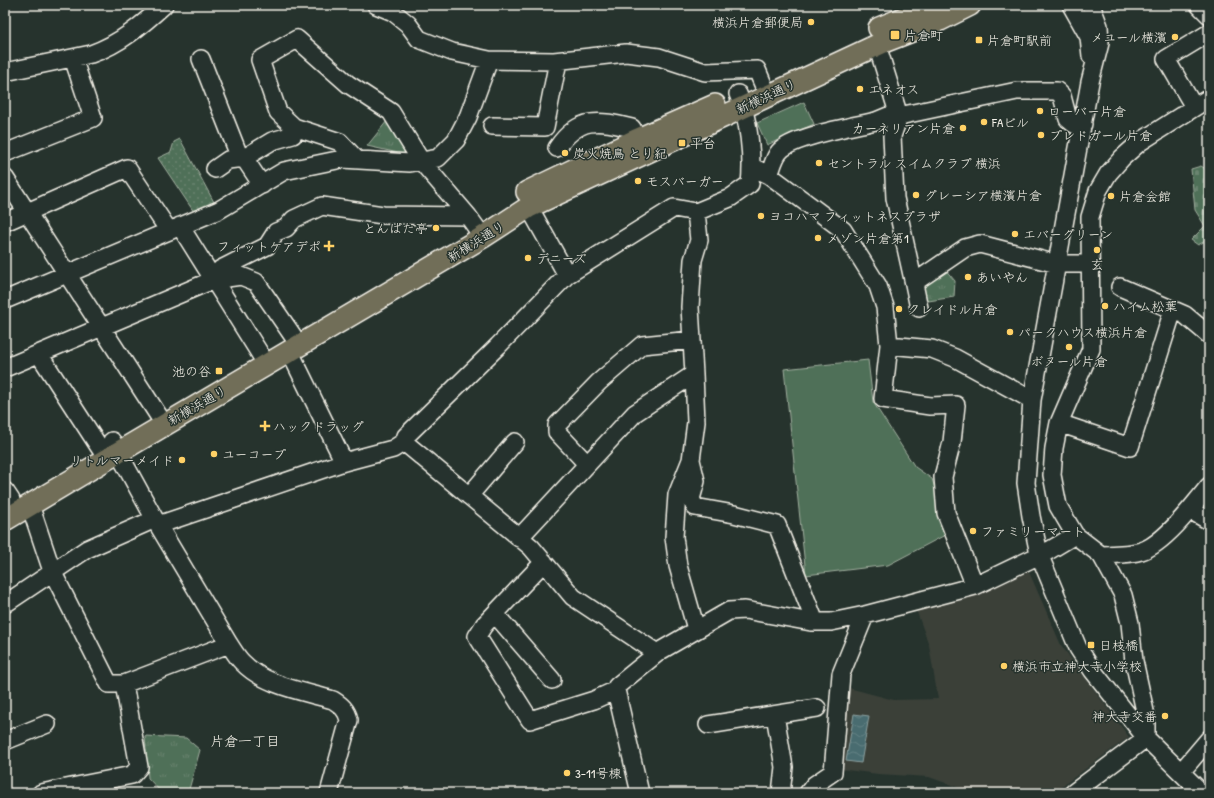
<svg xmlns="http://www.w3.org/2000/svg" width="1214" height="798" font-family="'Patrick Hand','Klee One',sans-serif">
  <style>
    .built { fill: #3a4039 }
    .grass { fill: url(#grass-dots); stroke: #a2b0a0 }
    .cemetery { fill: url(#cemetery-stones); stroke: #a2b0a0 }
    .park { fill: url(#park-tufts); stroke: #a2b0a0 }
    .pitch { fill: #506f58; stroke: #a2b0a0 }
    .water { fill: url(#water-waves); stroke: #8da1a0 }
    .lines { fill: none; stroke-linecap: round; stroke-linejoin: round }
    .minor-casing { stroke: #f4f1e8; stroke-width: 20 }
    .major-casing { stroke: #f4f1e8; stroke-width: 24 }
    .minor { stroke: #26332d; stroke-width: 17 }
    .major { stroke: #716e59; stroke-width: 21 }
    .poi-dot { fill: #ffd166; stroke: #26332d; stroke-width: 1.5 }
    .labels { text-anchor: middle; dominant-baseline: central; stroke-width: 3; stroke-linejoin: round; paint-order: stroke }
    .poi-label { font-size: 13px; fill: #f4f1e8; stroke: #26332d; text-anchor: start }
    .street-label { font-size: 13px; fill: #f4f1e8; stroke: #26332d }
    .neighbourhood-label { font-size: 14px; fill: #f4f1e8; stroke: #26332d }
  </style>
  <defs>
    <pattern id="grass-dots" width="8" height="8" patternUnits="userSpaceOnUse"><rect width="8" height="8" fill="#506f58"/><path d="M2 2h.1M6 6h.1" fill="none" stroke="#6a8470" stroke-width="1.8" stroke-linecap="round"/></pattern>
    <pattern id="cemetery-stones" width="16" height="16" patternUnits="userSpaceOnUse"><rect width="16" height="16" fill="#506f58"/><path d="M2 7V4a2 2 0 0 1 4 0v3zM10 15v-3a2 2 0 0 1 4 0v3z" fill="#6a8470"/></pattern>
    <pattern id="park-tufts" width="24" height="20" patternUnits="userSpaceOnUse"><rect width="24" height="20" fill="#506f58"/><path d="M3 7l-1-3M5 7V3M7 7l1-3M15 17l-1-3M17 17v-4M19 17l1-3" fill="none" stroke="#6a8470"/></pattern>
    <pattern id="water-waves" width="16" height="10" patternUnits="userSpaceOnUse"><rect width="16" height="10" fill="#496c70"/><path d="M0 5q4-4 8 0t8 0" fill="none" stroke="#648184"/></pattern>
  </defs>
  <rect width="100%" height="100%" fill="#26332d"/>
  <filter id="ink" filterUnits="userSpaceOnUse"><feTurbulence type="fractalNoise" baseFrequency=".025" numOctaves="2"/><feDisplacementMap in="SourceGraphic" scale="8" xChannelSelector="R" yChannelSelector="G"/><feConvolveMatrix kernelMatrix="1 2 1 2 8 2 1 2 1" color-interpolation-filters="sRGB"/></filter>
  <g filter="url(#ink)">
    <!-- built -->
    <path class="built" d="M 1029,572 L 1061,645 L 1129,737 L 1053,793 L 974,793 L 929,777 L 878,774 L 839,769 L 845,687 L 894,700 L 938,699 L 929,645 L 915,607 Z"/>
    <!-- grass -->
    <path class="grass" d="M 180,139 L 215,204 L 196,215 L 158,158 L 171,152 L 174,142 Z"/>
    <!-- cemetery -->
    <path class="cemetery" d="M 1201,166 L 1209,171 L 1209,239 L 1198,245 L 1191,240 L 1205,226 L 1195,210 L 1191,169 Z"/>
    <!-- park -->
    <path class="park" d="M 387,121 L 408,148 L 403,154 L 367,146 Z
      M 944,268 L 955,281 L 954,297 L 922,302 L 919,285 Z
      M 145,736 L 186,738 L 200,750 L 188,793 L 162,793 L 148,778 Z"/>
    <!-- pitch -->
    <path class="pitch" d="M 804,102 L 814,124 L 767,145 L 757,123 Z
      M 868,360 L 873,402 L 915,467 L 932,479 L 949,533 L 888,565 L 806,575 L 784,369 Z"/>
    <!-- water -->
    <path class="water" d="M 854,714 L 869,716 L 861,763 L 846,761 Z"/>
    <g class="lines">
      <defs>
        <path id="minor" d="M 376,5 L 393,12 L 408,24 L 419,39 L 452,52 L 489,60 L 554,61 L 626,53 L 659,57 L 705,72 L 757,70 L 768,96
          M 1071,5 L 1089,37 L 1091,56
          M 1091,5 L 1099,26 L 1100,43 L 1090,82 L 1032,400 L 1026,483 L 1031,516 L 1039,554 L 1078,648 L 1093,671 L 1146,738 L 1202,793
          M 1199,5 L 1209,15
          M 877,45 L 899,116 L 892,136 L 895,198 L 914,284
          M 201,59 L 240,158
          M 5,72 L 91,54 C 120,44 142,25 164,5
          M 1194,107 L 1166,59 L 1209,33
          M 492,126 L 545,127 L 558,61
          M 557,148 C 579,116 598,120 632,128 L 638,139
          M 5,153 L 93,118 L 73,58
          M 244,158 L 272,141 L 293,135 L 296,128
          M 357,160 L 340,142 L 294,127 L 278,112 L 260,60 L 297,39 L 348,84 L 391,112 L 421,161 L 468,216 L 483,237
          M 752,167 L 769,175 L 843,230 L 878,286 L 885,307 L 889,345 L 932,349 L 955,358 L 1032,400
          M 215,169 L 228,160 L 244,158 L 262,185
          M 769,175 C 772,168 774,158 779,152 C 792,136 855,126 876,121 L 888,116 L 899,116 L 1017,91 L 1057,91 L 1062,96 L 1068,119 L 1074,124 L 1083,124
          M 5,178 L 164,424
          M 529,207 L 567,275
          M 696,212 L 730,198 L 750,184 C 753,158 749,118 738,94
          M 5,222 L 127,168 L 169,231
          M 180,226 L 267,365
          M 213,280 L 221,269 L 267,246 L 276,232 L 286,228 L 294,219 L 322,206 L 383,215 L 468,216
          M 1120,287 L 1185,315 L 1209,335
          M 5,300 L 219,210 L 284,171 L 342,159 L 410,163 L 438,158 L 456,140 L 468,117 L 489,60
          M 919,308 L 914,284 L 918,280 L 965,248 L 980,244 L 1057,264 L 1090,264
          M 889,345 L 883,399 L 930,406 L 956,405 L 952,442 L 943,477 L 946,513 L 975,586
          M 290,352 L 344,462
          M 39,354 L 107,459
          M 5,368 L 213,280 L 241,276 L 256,282 L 293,336
          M 694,374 L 696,422 L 691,460 L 677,495 L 674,537 L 678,566 L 696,629
          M 1059,423 L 1130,447 L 1173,310
          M 112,441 L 158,525 L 229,644 C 233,650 237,657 242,662 C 265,686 302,691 333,700 C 341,705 347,710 349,720 L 329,793
          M 404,442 L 531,547 L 573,597 L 657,653
          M 691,460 L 696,481 L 691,499 L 695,507 L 734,514 L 777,525 L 815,622
          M 587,464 L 557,432 L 557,425 L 599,382 L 642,345 L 692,340
          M 5,491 L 11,500
          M 469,496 L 515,442
          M 30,505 L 52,571 L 109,684 L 124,684 L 229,644
          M 1190,510 L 1209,521
          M 158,525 L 344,462 L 393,449 L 404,442 L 406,436 L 498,346 L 567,275 L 674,208 L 696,212 L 699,240 L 693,260 L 690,307 L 694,374 L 635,413 L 519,538
          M 1101,555 C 1113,554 1129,555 1141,551 C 1163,545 1194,505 1209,486
          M 544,562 L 484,625 L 477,636 L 530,720 L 594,700 L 616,690
          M 5,604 L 87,549 L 155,519
          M 495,614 L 552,680
          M 775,715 L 784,767 L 781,793
          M 708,725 L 817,708
          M 1146,738 L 1146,716 L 1134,661 L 1130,623 L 1123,595 L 1101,555 L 1075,535 L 1058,506 L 1052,475 L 1054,448 L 1059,423 L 1091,349 L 1090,217 L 1098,191 L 1108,174 L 1122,158 L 1140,142 L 1209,98
          M 5,741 L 47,724
          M 1181,772 L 1209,739
          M 41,793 L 132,775 L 139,767 L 124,684
          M 640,793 L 616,690 L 617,686 L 660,651 L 729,611 L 745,610 L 811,622 L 831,622 L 865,615 L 975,586 L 1050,550 L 1075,535
          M 808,793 L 814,785 L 833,772 L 841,674 L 865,615
          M 1073,793 L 1146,738"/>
        <path id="major" d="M 879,28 L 935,5
          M 527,192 L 638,139 L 715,105
          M 5,520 L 107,459 L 483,237 L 529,207 L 886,41 L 940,20 L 970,5"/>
      </defs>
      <!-- minor casing -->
      <use href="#minor" class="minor-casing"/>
      <!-- major casing -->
      <use href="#major" class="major-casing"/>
      <!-- minor -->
      <use href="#minor" class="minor"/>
      <!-- major -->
      <use href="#major" class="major"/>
    </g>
  </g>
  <!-- markers -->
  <g class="poi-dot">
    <circle cx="811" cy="22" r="4"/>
    <rect x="890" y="30" width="10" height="10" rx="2"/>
    <circle cx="1175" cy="37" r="4"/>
    <rect x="975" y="36" width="8" height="8" rx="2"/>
    <circle cx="860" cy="89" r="4"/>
    <circle cx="1040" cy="111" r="4"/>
    <circle cx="984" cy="122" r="4"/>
    <circle cx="963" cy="128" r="4"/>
    <circle cx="1041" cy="135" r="4"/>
    <rect x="678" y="139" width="8" height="8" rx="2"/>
    <circle cx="565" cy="153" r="4"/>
    <circle cx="819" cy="163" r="4"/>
    <circle cx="638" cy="181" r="4"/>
    <circle cx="916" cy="195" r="4"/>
    <circle cx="1111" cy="196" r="4"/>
    <circle cx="761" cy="216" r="4"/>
    <circle cx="436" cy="228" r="4"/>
    <circle cx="1015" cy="234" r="4"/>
    <circle cx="818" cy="238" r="4"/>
    <path d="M327 240h4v4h4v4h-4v4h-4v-4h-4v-4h4z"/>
    <circle cx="1097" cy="250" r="4"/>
    <circle cx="528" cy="258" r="4"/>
    <circle cx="968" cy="277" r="4"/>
    <circle cx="1105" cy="306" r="4"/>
    <circle cx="899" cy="309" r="4"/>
    <circle cx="1010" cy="332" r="4"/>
    <circle cx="1069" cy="347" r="4"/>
    <rect x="215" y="367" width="8" height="8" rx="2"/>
    <path d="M263 420h4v4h4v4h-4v4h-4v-4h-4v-4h4z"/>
    <circle cx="214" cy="454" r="4"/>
    <circle cx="182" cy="460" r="4"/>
    <circle cx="973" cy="531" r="4"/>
    <rect x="1087" y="641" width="8" height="8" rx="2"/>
    <circle cx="1004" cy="666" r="4"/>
    <circle cx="1165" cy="716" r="4"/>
    <circle cx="567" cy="773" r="4"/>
  </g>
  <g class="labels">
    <!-- poi labels -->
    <g class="poi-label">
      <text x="803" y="22" text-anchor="end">横浜片倉郵便局</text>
      <text x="904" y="35">片倉町</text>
      <text x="1167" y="37" text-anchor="end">メユール横濱</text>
      <text x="987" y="40">片倉町駅前</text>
      <text x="868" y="89">エネオス</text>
      <text x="1048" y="111">ローバー片倉</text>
      <text x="992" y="122">FAビル</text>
      <text x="955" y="128" text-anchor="end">カーネリアン片倉</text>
      <text x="1049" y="135">プレドガール片倉</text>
      <text x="690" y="143">平台</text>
      <text x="573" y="153">炭火焼鳥 とり紀</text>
      <text x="827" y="163">セントラル スイムクラブ 横浜</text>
      <text x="646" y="181">モスバーガー</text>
      <text x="924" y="195">グレーシア横濱片倉</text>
      <text x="1119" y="196">片倉会館</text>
      <text x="769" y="216">ヨコハマ フィットネスプラザ</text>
      <text x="428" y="228" text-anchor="end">とんぱた亭</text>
      <text x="1023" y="234">エバーグリーン</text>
      <text x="826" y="238">メゾン片倉第1</text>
      <text x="321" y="246" text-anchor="end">フィットケアデポ</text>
      <text x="536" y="258">デニーズ</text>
      <text x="1097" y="264" text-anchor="middle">玄</text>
      <text x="976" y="277">あいやん</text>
      <text x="1113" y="306">ハイム松葉</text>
      <text x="907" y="309">クレイドル片倉</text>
      <text x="1018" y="332">パークハウス横浜片倉</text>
      <text x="1069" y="361" text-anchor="middle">ボヌール片倉</text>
      <text x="211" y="371" text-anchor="end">池の谷</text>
      <text x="273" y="426">ハックドラッグ</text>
      <text x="222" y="454">ユーコープ</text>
      <text x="174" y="460" text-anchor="end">リトルマーメイド</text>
      <text x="981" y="531">ファミリーマート</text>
      <text x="1099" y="645">日枝橋</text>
      <text x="1012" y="666">横浜市立神大寺小学校</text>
      <text x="1157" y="716" text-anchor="end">神大寺交番</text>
      <text x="575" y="773">3-11号棟</text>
    </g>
    <!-- street labels -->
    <g class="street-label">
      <text transform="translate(766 96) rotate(-25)">新横浜通り</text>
      <text transform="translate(476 241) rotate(-32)">新横浜通り</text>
      <text transform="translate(197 405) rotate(-30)">新横浜通り</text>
    </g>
    <!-- neighbourhood labels -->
    <g class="neighbourhood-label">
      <text x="245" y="740">片倉一丁目</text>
    </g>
  </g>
  <!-- margin -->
  <rect width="1214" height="798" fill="none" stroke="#26332d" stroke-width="20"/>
  <rect x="10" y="10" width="1194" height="778" fill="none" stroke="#f4f1e8" stroke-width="1.5" filter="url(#ink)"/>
</svg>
